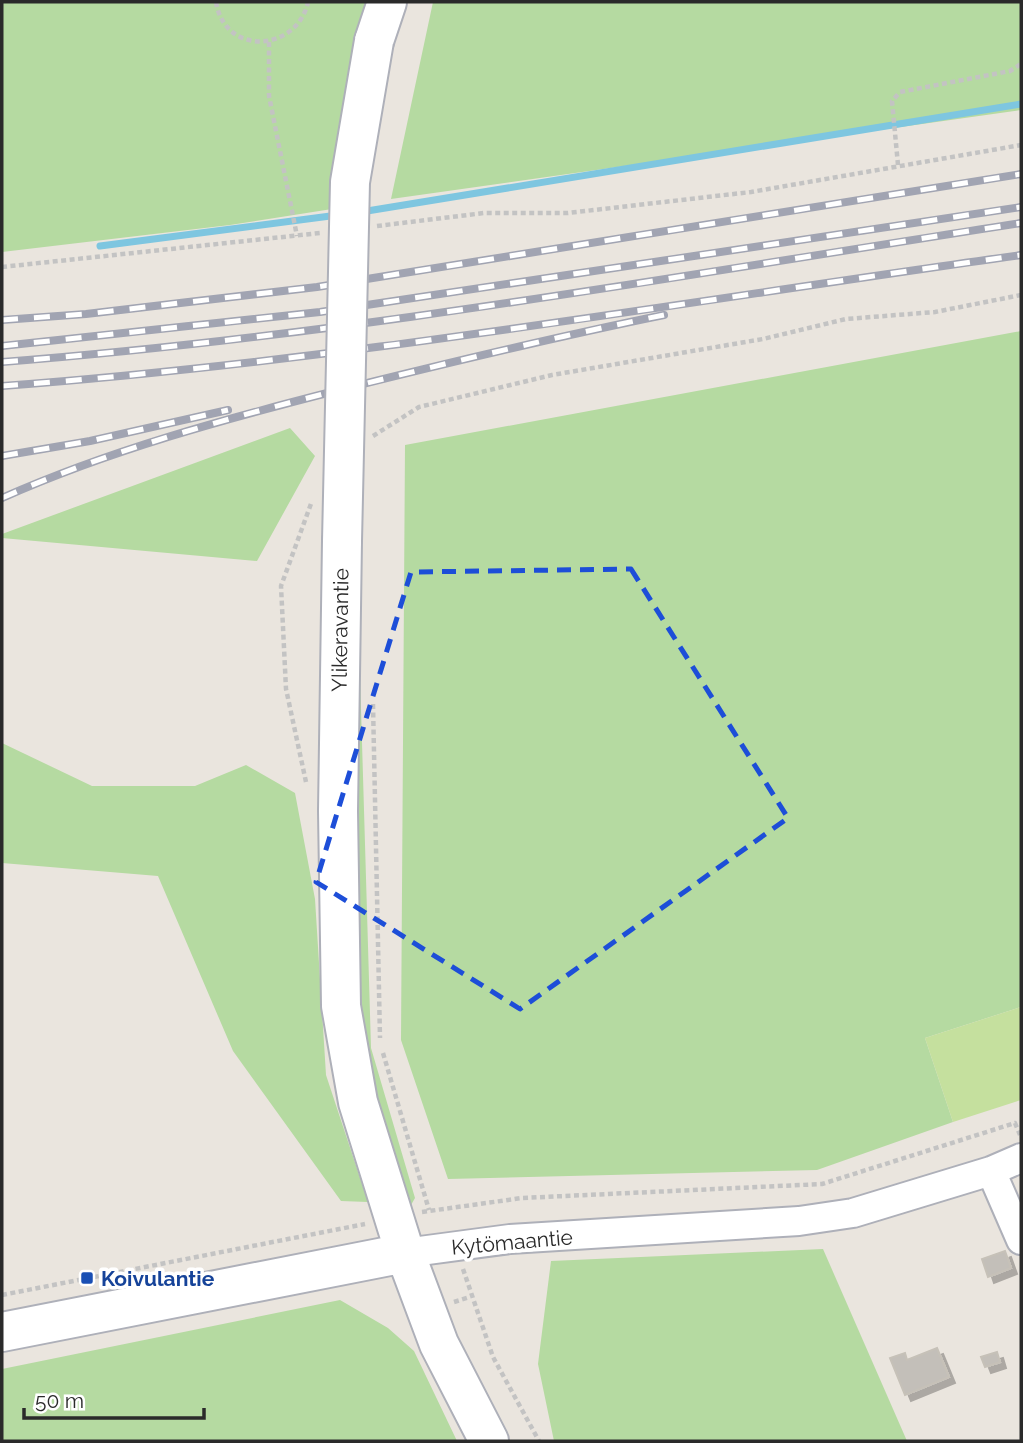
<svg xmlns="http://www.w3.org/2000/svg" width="1023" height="1443" font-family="Raleway,sans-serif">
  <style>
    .green { fill: #b5daa1 }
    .pitch { fill: #c5e09e }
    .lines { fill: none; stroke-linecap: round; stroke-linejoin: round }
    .stream { stroke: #7ec6e0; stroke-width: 7 }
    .building { fill: #c3bfb9; stroke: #c6c1b8; stroke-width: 2; filter: url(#shadow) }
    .street-casing { stroke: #aeb0b9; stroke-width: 32 }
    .secondary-casing { stroke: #aeb0b9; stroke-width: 42 }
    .path { stroke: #c3c3c3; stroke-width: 4.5; stroke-dasharray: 5 3.5; stroke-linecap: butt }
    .street { stroke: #fff; stroke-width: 28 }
    .secondary { stroke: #fff; stroke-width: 38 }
    .rail-casing { stroke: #a1a4b2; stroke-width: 8 }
    .rail { stroke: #fff; stroke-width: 5; stroke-dasharray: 16; stroke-linecap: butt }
    .secondary-bridge-casing { stroke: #aeb0b9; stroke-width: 42; stroke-linecap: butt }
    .secondary-bridge { stroke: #fff; stroke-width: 38 }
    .marked { fill: none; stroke: #1d4ed8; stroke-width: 5; stroke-dasharray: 14 9; stroke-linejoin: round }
    .transit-dot { fill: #1a4fb4; stroke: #fff; stroke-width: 2.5 }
    .labels { text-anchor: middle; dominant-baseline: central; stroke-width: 7; stroke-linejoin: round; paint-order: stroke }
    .street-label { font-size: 21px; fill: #2a2a2a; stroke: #fff }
    .transit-label { font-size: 21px; font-weight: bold; fill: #164399; stroke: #fff; text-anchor: start }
  </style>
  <defs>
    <filter id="shadow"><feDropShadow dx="6" dy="6" stdDeviation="0" flood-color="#0004"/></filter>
  </defs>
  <rect width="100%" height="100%" fill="#eae5de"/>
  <!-- green -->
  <path class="green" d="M 2,2 L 368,2 L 332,209 L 230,225 L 2,252 Z
    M 433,2 L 1021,2 L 1021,110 L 391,199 Z
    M 1021,331 L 1021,1007 L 925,1038 L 953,1122 L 817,1170 L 448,1179 L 401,1040 L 405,445 Z
    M 290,428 L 315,456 L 257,561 L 2,538 L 2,534 Z
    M 359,640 L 371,1048 L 415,1198 L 411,1205 L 401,1202 L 351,1021 Z
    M 2,743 L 92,786 L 195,786 L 246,765 L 295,793 L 315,899 L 326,1075 L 368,1202 L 341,1201 L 233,1051 L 158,876 L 2,863 Z
    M 823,1249 L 907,1441 L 554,1441 L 538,1364 L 551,1261 Z
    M 340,1300 L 388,1328 L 414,1351 L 457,1441 L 2,1441 L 2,1369 Z"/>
  <!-- pitch -->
  <path class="pitch" d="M 1021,1007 L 1021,1100 L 953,1122 L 925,1038 Z"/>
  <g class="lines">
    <!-- stream -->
    <path class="stream" d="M 361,212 L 1021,104
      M 100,246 L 338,215"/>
  </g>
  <!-- building -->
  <path class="building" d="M 1005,1251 L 1011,1268 L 988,1277 L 982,1259 Z
    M 937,1348 L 949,1377 L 905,1395 L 890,1358 L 905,1353 L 907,1360 Z
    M 997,1352 L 1000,1362 L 985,1367 L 981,1357 Z"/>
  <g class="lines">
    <defs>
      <path id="street" d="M 991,1171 L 1021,1240
        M 405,1253 L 510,1239 L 799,1221 L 853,1213 L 991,1171 L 1021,1158"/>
      <path id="secondary" d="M 374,41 L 387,2
        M 342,541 L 338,811 L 341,1006 L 358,1102 L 405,1253 L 439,1344 L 489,1441
        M 2,1332 L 405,1253"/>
    </defs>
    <!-- street casing -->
    <use href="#street" class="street-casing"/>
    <!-- secondary casing -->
    <use href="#secondary" class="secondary-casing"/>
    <!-- path -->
    <path class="path" d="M 216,2 C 225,57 297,52 308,2
      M 269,42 L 269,96 L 297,236
      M 898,165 L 892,101 L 900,92 L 1010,71 L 1021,64
      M 377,226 L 484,213 L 568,213 L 751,192 L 1021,145
      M 2,267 L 320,233
      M 373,436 L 419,407 L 552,375 L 763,339 L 846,319 L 935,312 L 1021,295
      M 373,704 L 380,1038
      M 306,782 L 286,689 L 281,586 L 312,501
      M 383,1053 L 429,1210
      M 422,1212 L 522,1198 L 822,1184 L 1015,1123 L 1020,1135
      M 463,1269 L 493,1357 L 539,1441
      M 2,1295 L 365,1224
      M 454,1302 L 470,1297"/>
    <!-- street -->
    <use href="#street" class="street"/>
    <!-- secondary -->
    <use href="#secondary" class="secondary"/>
    <defs>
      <path id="rail" d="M 2,320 L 86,314 L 317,287 L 1021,174
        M 2,346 L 320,312 L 1021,207
        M 2,362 C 343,336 683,275 1021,223
        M 2,386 C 343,361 682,302 1021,255
        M 2,456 L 90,441 L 228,410
        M 2,498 C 110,450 225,419 339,390 C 447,363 555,337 664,315"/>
    </defs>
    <!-- rail casing -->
    <use href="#rail" class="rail-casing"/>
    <!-- rail -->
    <use href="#rail" class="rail"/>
    <defs>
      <path id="secondary-bridge" d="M 342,541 L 350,182 L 374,41"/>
    </defs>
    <!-- secondary-bridge casing -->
    <use href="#secondary-bridge" class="secondary-bridge-casing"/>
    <!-- secondary-bridge -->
    <use href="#secondary-bridge" class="secondary-bridge"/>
  </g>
  <!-- marked area -->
  <path class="marked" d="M 631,569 L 788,818 L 520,1009 L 316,882 L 411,572 Z"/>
  <!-- markers -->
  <rect class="transit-dot" x="80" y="1271" width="14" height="14" rx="3.5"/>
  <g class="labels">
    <!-- street labels -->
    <g class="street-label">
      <text transform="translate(340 630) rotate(-89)">Ylikeravantie</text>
      <text transform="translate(512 1242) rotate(-5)">Kytömaantie</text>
    </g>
    <!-- transit labels -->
    <g class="transit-label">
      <text x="101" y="1278">Koivulantie</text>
    </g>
  </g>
  <!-- border -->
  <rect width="1023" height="1443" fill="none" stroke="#2a2a2a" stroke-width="7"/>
  <!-- scale -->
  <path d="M24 1408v10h180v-10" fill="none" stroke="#2a2a2a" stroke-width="3.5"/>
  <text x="35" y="1408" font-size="21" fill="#2a2a2a" stroke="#ffffff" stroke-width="5" paint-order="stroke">50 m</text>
</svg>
